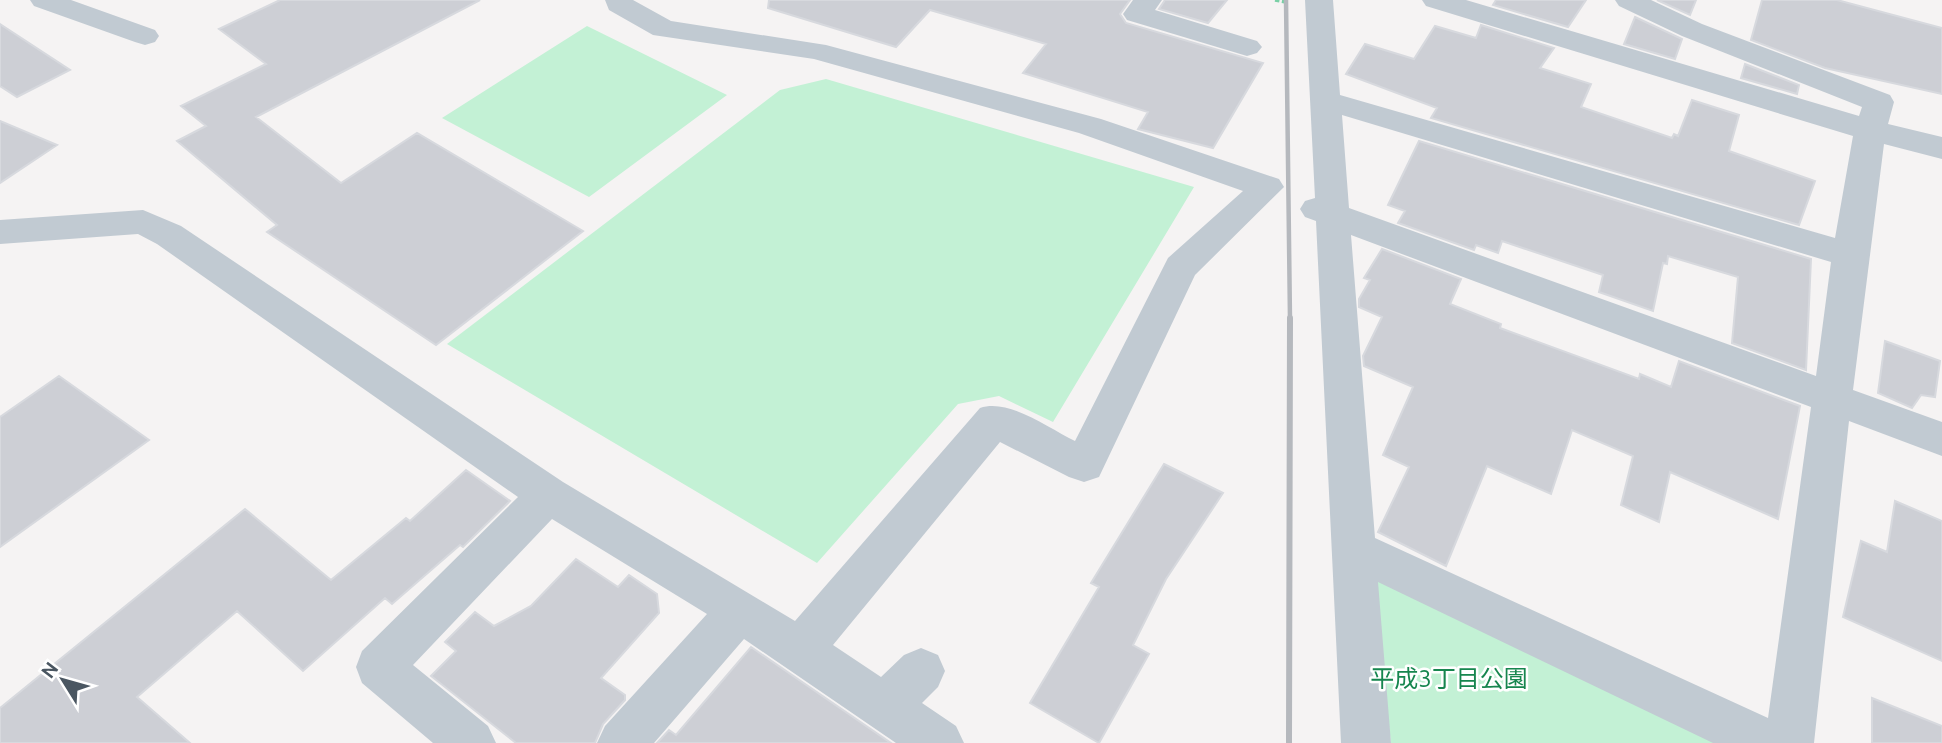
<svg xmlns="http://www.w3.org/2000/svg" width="1942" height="743" font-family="Ubuntu,'Noto Sans JP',sans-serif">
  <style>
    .green { fill: #c3f1d5 }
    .building { fill: #cdcfd5; stroke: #d7d9de; stroke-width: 2 }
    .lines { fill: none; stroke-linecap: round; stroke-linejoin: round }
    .path { stroke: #7ad0a6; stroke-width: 3.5; stroke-dasharray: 4.5 2.5; stroke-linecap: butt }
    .minor { fill: #c1cad2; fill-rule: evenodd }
    .rail-far1 { stroke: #b5b8bd; stroke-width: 4.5 }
    .rail { stroke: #b5b8bd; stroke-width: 6 }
    .labels { text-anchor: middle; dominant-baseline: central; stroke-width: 5; stroke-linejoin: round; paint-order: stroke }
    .near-park-label { font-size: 24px; fill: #17864f; stroke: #fff }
  </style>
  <rect width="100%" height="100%" fill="#f5f3f3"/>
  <!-- green -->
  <path class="green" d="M 587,26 L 727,95 L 589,197 L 442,118 Z
    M 826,79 L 1194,187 L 1053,422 L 999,396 L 958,404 L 817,563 L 447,344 L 780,90 Z
    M 1389,576 L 1728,743 L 1391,743 L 1372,584 Z"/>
  <!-- building -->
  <path class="building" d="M 280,0 L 480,0 L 256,117 L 341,183 L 417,133 L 583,231 L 436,345 L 267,232 L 277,225 L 177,141 L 206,126 L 181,106 L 266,64 L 219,29 Z
    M 769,0 L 1130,0 L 1120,14 L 1126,23 L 1263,63 L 1213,148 L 1138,129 L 1148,112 L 1023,73 L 1046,44 L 930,10 L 896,47 L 768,8 Z
    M 1165,0 L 1227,0 L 1208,23 L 1159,9 Z
    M 1496,0 L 1586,0 L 1568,27 L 1493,5 Z
    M 1657,0 L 1696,0 L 1690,15 Z
    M 1762,0 L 1837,0 L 1942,28 L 1942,94 L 1825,68 L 1751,40 Z
    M 1635,17 L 1682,39 L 1675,59 L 1624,44 Z
    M 0,24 L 70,70 L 17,97 L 0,86 Z
    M 1481,25 L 1554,48 L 1540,68 L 1591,84 L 1581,107 L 1672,138 L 1674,134 L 1678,136 L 1692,100 L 1739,115 L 1729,151 L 1815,181 L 1799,225 L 1431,118 L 1437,108 L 1346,74 L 1365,44 L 1414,59 L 1435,26 L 1476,38 Z
    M 1745,64 L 1799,85 L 1797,94 L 1741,78 Z
    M 0,121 L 57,145 L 0,183 Z
    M 1419,141 L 1811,259 L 1806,370 L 1732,343 L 1738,277 L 1668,256 L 1667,264 L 1663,263 L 1653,311 L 1599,292 L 1603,275 L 1502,241 L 1498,253 L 1476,245 L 1474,250 L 1398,223 L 1405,211 L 1388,205 Z
    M 1382,249 L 1461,279 L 1450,304 L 1501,324 L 1500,328 L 1639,379 L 1640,374 L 1671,387 L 1679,361 L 1800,406 L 1778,519 L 1670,472 L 1659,522 L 1621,505 L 1633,456 L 1572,430 L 1551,494 L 1487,466 L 1446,566 L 1378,532 L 1409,467 L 1383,455 L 1413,387 L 1364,366 L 1363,356 L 1382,317 L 1359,307 L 1359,299 L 1370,280 L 1364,278 Z
    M 1885,341 L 1940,361 L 1935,397 L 1921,395 L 1912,408 L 1878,393 Z
    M 59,376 L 149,440 L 0,547 L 0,417 Z
    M 1164,464 L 1223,493 L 1166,579 L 1133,645 L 1149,654 L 1099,743 L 1030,703 L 1099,587 L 1091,583 Z
    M 466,470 L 510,501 L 463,547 L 460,545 L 392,604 L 385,598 L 303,671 L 237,611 L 137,697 L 190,743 L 0,743 L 0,708 L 245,509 L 331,580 L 406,518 L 410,521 Z
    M 1895,501 L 1942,521 L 1942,661 L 1843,617 L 1861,541 L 1887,552 Z
    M 576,559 L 618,587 L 629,575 L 657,594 L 659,613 L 601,678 L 625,695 L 625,700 L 603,724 L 595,743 L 516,743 L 431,676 L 456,651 L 445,642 L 475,612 L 494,626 L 531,606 Z
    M 751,647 L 891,743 L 657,743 L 669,730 L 676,735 Z
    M 1872,698 L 1942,726 L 1942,743 L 1872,743 Z"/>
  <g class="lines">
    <!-- path -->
    <path class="path" d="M 1275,0 L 1286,2"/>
    <!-- minor -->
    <path class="minor" d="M 30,0 L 71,0 L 155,30 L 159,36 L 155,42 L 145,45 L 135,42 L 34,6 Z
      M 605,0 L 633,0 L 671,21 L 826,45 L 1101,119 L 1279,179 L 1284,187 L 1195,275 L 1099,477 L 1084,482 L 1069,477 L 1000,442 L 833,645 L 881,677 L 904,655 L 921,648 L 938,655 L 945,671 L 938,687 L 922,703 L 956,726 L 964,743 L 896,743 L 744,639 L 654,743 L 597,743 L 605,726 L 707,614 L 552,519 L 413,665 L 488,726 L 496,743 L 433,743 L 362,683 L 356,667 L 362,651 L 518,497 L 157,244 L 138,234 L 0,244 L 0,220 L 143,210 L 181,226 L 563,482 L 795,621 L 980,408 C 1009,398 1048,428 1075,441 L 1168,258 L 1243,191 L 1079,133 L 814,59 L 653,35 L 609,10 Z
      M 1133,0 L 1162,0 L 1155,10 L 1257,41 L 1262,47 L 1257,53 L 1247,56 L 1127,20 L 1123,14 Z
      M 1305,0 L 1333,0 L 1340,95 L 1835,238 L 1853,136 L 1426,6 L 1422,0 L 1466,0 L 1859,116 L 1862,107 L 1682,36 L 1619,6 L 1615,0 L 1651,0 L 1702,24 L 1890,95 L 1894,102 L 1888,124 L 1942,137 L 1942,159 L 1884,144 L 1853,390 L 1942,422 L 1942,456 L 1849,421 L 1814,743 L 1713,743 L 1378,582 L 1391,743 L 1341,743 L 1316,221 L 1305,217 L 1300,209 L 1305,201 L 1315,198 ZM 1342,115 L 1831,262 L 1816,376 L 1349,208 ZM 1351,235 L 1811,407 L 1768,718 L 1375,538 Z"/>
    <!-- rail-far1 -->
    <path class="rail-far1" d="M 1286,0 L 1290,320"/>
    <!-- rail -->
    <path class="rail" d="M 1289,743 L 1290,318"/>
  </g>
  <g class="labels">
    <!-- near-park labels -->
    <g class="near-park-label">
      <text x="1449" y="678">平成3丁目公園</text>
    </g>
  </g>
  <!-- north arrow -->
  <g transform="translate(63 680) rotate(307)" stroke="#ffffff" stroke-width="5" paint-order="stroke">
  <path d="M0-5L12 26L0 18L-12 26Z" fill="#4a5661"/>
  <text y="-10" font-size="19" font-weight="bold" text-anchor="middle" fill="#4a5661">N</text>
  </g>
</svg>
